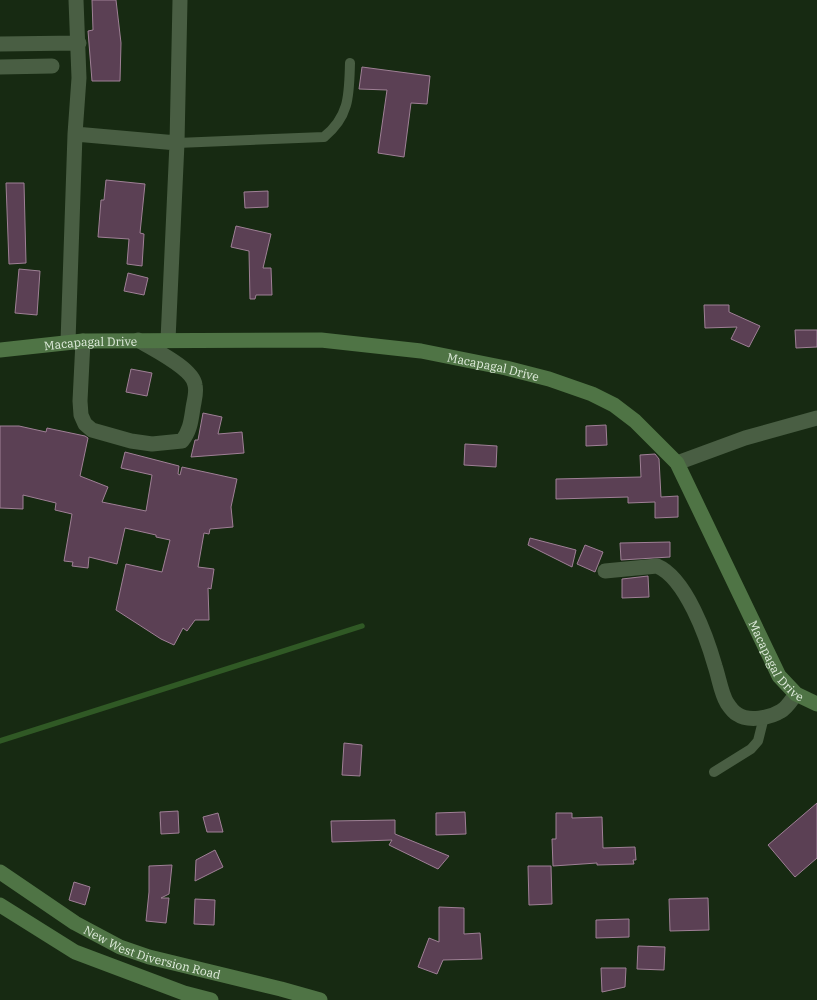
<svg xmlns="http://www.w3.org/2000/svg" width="817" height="1000" font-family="'IBM Plex Serif',serif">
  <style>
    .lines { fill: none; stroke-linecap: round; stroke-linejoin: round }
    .stream { stroke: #305925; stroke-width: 5.5 }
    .building { fill: #5b4054; stroke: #9f8096 }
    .lane { stroke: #495e43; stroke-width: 10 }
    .street { stroke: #495e43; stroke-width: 15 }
    .secondary { stroke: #4f7445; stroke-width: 15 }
    .labels { text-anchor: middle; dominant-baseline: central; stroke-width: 4; stroke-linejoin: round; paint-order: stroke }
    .street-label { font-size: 12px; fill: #e0ecdd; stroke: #172a12 }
  </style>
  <rect width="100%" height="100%" fill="#172a12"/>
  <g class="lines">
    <!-- stream -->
    <path class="stream" d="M 0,741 L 362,626"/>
  </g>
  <!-- building -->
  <path class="building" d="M 92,0 L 116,0 L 121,43 L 120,81 L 92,81 L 88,31 L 93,30 Z
    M 362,67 L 430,76 L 427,104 L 411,103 L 404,157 L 378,153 L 387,90 L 359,89 Z
    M 106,180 L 145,184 L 140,233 L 144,234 L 142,266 L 127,264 L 129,239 L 98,237 L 101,200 L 104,200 Z
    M 6,183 L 24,183 L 26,263 L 9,264 Z
    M 268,191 L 268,207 L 245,208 L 244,192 Z
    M 236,226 L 271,234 L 263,268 L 271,268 L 272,295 L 256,295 L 255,299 L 250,299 L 249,251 L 231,247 Z
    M 19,269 L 40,271 L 37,315 L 15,313 Z
    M 128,273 L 148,278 L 144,295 L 124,291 Z
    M 704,305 L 729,305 L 729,312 L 760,326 L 749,347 L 731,339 L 737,327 L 705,328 Z
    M 795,330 L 817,330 L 817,347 L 796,348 Z
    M 131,369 L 152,373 L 147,396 L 126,392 Z
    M 203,413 L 222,417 L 218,434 L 242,432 L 244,453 L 191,457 L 195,440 L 198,440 Z
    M 606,425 L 607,445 L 586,446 L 586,426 Z
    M 0,426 L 19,426 L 46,432 L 47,428 L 85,436 L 88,438 L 80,476 L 108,487 L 102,502 L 146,511 L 152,475 L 121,468 L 125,452 L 179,466 L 178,474 L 180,475 L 182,467 L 237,479 L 231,507 L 233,527 L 210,529 L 209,534 L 204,533 L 198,567 L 214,569 L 211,589 L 208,588 L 209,620 L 195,620 L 187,631 L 183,628 L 174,645 L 161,639 L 116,610 L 126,564 L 162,572 L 170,540 L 156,537 L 156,535 L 125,528 L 117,564 L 89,557 L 88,568 L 72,566 L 73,562 L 64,561 L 72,514 L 55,510 L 56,503 L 23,495 L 23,509 L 0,508 Z
    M 465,444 L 497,446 L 496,467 L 464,465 Z
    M 655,454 L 659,459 L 661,497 L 678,496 L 678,517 L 655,518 L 655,502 L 628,503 L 628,497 L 556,499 L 556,479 L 641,477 L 640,455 Z
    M 530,538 L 576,550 L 572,567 L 528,545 Z
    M 670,542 L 670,557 L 621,560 L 620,543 Z
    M 585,545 L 603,552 L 595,572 L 577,564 Z
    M 648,576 L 649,597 L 622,598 L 622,579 Z
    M 344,743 L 362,745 L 360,776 L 342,775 Z
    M 817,803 L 817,858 L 795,877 L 768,845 Z
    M 178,811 L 179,833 L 161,834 L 160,812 Z
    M 465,812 L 466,834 L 436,835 L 436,813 Z
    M 218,813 L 223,832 L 207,832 L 203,817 Z
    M 556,813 L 572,813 L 572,818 L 602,817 L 603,848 L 635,847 L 636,860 L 633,860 L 634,864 L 597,865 L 597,863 L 553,866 L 552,839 L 556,839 Z
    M 395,820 L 395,834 L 449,856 L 438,869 L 389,845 L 392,840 L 332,842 L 331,821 Z
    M 215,850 L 223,867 L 195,881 L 196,860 Z
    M 172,865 L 169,894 L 161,898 L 169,898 L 166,923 L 146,921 L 149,892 L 149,866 Z
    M 528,866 L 551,866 L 552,904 L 529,905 Z
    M 74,882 L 90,887 L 85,905 L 69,900 Z
    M 708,898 L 709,930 L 670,931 L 669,899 Z
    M 195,899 L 215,900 L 214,925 L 194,924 Z
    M 439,907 L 464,908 L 464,934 L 480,933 L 482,959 L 443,960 L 437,974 L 418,967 L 429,938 L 439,942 Z
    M 629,919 L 629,937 L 596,938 L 596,920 Z
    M 638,946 L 665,947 L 664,970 L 637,969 Z
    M 601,968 L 626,968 L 625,987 L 602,992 Z"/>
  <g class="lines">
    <!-- lane -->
    <path class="lane" d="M 177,143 L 324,137 C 350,116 349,94 350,63
      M 714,772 L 751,749 L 758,741 L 764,717"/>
    <!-- street -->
    <path class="street" d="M 0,44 L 79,43
      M 0,67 L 52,66
      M 75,134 L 177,143
      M 168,340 L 177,143 L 180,0
      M 83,341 L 80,401 L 81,415 L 85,424 L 92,430 L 131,441 L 152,444 L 182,441 C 190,431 191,421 193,408 C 194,401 197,392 195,385 C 193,368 152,349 138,340
      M 68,342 L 75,134 L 79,78 L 76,0
      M 677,463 L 745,438 L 817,418
      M 605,571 L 657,566 C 686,578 707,638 715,666 C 719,678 721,693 727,703 C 729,706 733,712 737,714 C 748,722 770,718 781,711 C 787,708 792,699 796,694"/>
    <!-- secondary -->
    <g class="secondary">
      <path id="s1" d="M 0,350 L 83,341 L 321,340 L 421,351 L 506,368 L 549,379 L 592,394 L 614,405 L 635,421 L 677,463 L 779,676 L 796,694 L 817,704"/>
      <path id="s2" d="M 0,872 L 75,923 L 120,947 L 149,957 L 281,989 L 320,1000"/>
      <path d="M 0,905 L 75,952 L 184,993 L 211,1000"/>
    </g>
  </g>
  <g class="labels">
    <!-- street labels -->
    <g class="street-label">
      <text stroke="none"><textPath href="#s1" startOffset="91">Macapagal Drive</textPath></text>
      <text stroke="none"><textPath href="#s1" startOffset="496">Macapagal Drive</textPath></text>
      <text stroke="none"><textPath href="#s1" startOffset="931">Macapagal Drive</textPath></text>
      <text stroke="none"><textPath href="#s2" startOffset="174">New West Diversion Road</textPath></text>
    </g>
  </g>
</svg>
